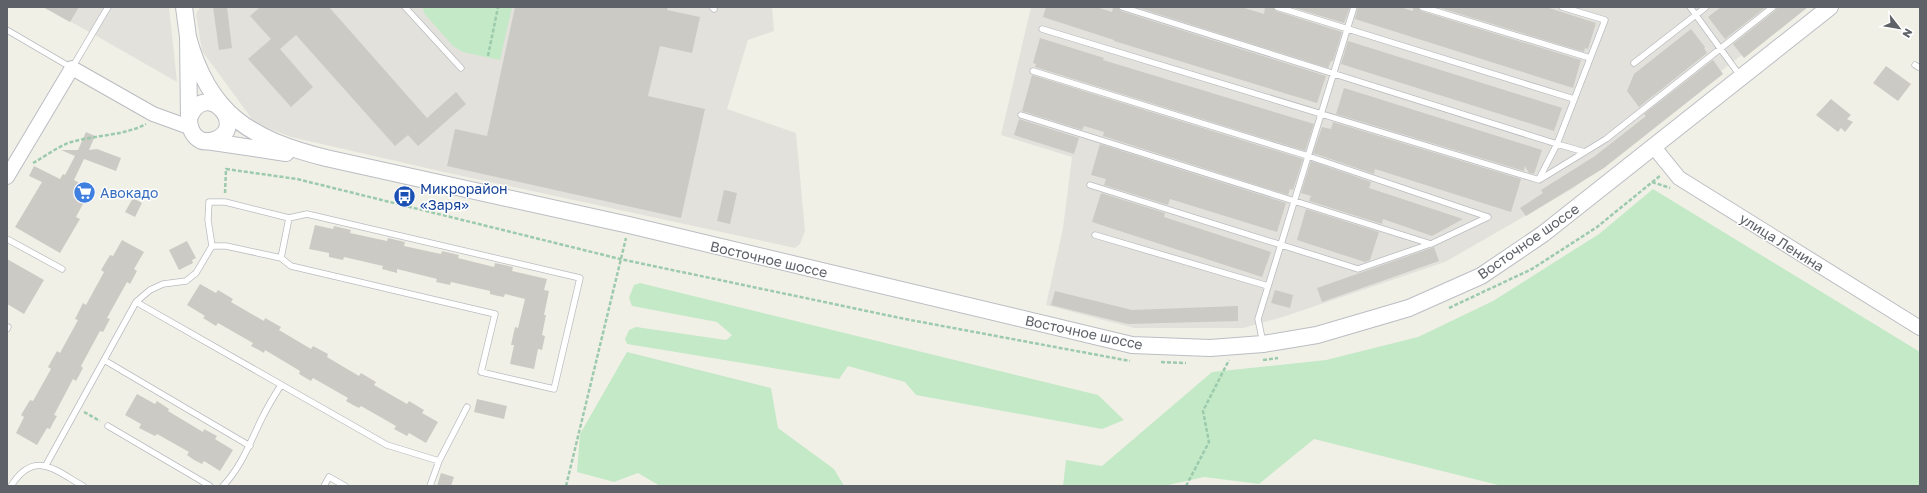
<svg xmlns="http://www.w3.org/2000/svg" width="1927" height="493" font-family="'Golos Text',sans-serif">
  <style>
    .industrial { fill: #e2e1db }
    .green { fill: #c4e9c7 }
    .building { fill: #cccac4 }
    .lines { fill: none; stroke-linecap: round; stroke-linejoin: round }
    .service-casing { stroke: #b9bcc1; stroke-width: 7 }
    .tertiary-casing { stroke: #b9bcc1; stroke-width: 16 }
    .secondary-casing { stroke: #babdc3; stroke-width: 18 }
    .path { stroke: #9ccaad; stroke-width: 2.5; stroke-dasharray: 4 2; stroke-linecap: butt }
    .service { stroke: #fff; stroke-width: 5.5 }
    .tertiary { stroke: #fff; stroke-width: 14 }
    .secondary { stroke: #fff; stroke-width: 16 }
    .labels { text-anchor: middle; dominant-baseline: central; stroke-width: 3; stroke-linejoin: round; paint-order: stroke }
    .transit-label { font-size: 14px; fill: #164399; stroke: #fff; text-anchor: start }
    .shop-label { font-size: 14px; fill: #366cbe; stroke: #fff; text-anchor: start }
    .street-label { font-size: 14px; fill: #5e6268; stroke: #fff }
  </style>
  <rect width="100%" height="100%" fill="#f1f0e7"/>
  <!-- industrial -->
  <path class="industrial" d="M 44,7 L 169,7 L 177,82 L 93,34 Z
    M 200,7 L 772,7 L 774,31 L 748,40 L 727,109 L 796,133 L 805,231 L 800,244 L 795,248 L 444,172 L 291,137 L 255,123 L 202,51 L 196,14 Z
    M 1031,7 L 1802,7 L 1574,188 L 1445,262 L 1283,317 L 1243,328 L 1134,328 L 1046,305 L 1063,228 L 1072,157 L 1001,135 Z"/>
  <!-- green -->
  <path class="green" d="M 423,7 L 512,7 L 500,60 L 463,52 L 453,46 L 424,13 Z
    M 1653,189 L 1920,352 L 1920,486 L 1502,486 L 1314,439 L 1259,484 L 1204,477 L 1164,486 L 1063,486 L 1066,460 L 1102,466 L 1212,372 L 1326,360 L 1418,337 L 1493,301 L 1599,234 Z
    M 640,283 L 1098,395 L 1124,420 L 1102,429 L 916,395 L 905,382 L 848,366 L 839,379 L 627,344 L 625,339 L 629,330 L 636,327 L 726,340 L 732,335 L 717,322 L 632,306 L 629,298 L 634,285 Z
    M 627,352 L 771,388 L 778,428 L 834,469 L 844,486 L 660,486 L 638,473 L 614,482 L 577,472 L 580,434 Z"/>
  <!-- building -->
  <path class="building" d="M 43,7 L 79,7 L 70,22 Z
    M 213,7 L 227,7 L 232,48 L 219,50 Z
    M 260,7 L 329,7 L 427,118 L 456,92 L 466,104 L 418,146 L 408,135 L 395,146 L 296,35 L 280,49 L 313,87 L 291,107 L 248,59 L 271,39 L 250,16 Z
    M 515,7 L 668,7 L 667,10 L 700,17 L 692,53 L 660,46 L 648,96 L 705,109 L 681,218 L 447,166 L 455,129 L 487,136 Z
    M 1046,7 L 1096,7 L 1112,12 L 1113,7 L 1118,7 L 1121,11 L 1326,76 L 1317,103 L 1114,41 L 1114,40 L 1043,17 Z
    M 1136,7 L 1241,7 L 1264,14 L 1265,7 L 1273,7 L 1276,11 L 1342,32 L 1333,61 L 1331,61 L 1328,68 Z
    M 1291,7 L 1350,7 L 1344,23 Z
    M 1358,7 L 1400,7 L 1413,11 L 1413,7 L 1418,7 L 1421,11 L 1581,60 L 1573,88 L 1355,19 Z
    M 1437,7 L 1546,7 L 1596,23 L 1588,49 L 1585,48 L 1584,52 Z
    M 1721,7 L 1766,7 L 1725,39 L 1708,17 Z
    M 1777,7 L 1808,7 L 1744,58 L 1733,44 L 1776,10 Z
    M 1691,29 L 1705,47 L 1704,48 L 1707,53 L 1639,107 L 1627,91 L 1634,74 Z
    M 1040,38 L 1104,58 L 1103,60 L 1314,124 L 1305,151 L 1035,67 L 1036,64 L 1033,63 Z
    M 1348,41 L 1562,108 L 1554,131 L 1341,64 Z
    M 1713,60 L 1723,74 L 1604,168 L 1526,216 L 1520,208 L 1543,193 L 1541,190 L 1595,156 L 1646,116 L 1644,114 Z
    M 1886,66 L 1911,84 L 1898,101 L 1873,83 Z
    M 1032,75 L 1303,159 L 1293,190 L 1290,189 L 1288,195 L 1103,136 L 1104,132 L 1084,126 L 1082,130 L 1022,111 Z
    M 1344,88 L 1542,150 L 1534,174 L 1529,173 L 1525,166 L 1524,171 L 1336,114 Z
    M 1831,99 L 1851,115 L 1847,119 L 1853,122 L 1845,132 L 1841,128 L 1838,132 L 1816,115 Z
    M 1019,119 L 1079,138 L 1074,154 L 1014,135 Z
    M 1333,122 L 1521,179 L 1511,212 L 1375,169 L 1374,174 L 1313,153 L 1322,127 L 1331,129 Z
    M 86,132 L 95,136 L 89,150 L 97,149 L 121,158 L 116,171 L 84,159 L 74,180 L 91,189 L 76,217 L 80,219 L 60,253 L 15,227 L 42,182 L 29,176 L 34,166 L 60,179 L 63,174 L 65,175 L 75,156 L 61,150 L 78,150 Z
    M 1100,144 L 1286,203 L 1277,232 L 1170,199 L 1168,205 L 1104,185 L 1106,179 L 1091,175 Z
    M 1311,161 L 1371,182 L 1369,188 L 1463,219 L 1432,236 L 1383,219 L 1382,224 L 1309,201 L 1311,196 L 1301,193 Z
    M 724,190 L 737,193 L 730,224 L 717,221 Z
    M 1101,193 L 1165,213 L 1164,217 L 1271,252 L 1262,277 L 1092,222 Z
    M 133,198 L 142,203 L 135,217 L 125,212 Z
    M 1306,209 L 1379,232 L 1370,260 L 1365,262 L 1297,240 Z
    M 315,225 L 333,229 L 334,226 L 351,230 L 350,233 L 387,241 L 388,238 L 405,242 L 404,246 L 441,254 L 442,251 L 459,255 L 458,258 L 494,267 L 495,263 L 513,267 L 512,271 L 547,279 L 544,290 L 549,291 L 544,315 L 546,315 L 542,335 L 545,336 L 542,350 L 538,349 L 534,369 L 510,364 L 514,345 L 511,345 L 515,327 L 518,328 L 525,299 L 505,294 L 504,297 L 498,296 L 490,294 L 490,291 L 451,282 L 450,285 L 436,282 L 437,279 L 397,269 L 397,273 L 382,269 L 383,266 L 344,257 L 343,260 L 329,257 L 329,253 L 309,249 Z
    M 122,240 L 144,252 L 134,269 L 137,271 L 130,284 L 127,282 L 107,318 L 110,319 L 103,332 L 100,331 L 81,366 L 83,368 L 76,381 L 73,379 L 54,415 L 57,416 L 53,423 L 50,429 L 47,428 L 37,445 L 16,433 L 24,417 L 21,415 L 30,400 L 33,401 L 51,369 L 48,367 L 57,351 L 60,353 L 78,320 L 75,319 L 83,303 L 86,305 L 104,272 L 101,270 L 110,255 L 113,256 Z
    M 187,241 L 196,258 L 192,260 L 193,263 L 179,270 L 169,250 Z
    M 1434,247 L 1439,261 L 1322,302 L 1317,288 Z
    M 7,259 L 44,280 L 24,314 L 7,304 Z
    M 200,284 L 216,293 L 218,290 L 233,299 L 231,302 L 264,321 L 265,318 L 281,327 L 279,330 L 311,349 L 313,346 L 328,354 L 327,357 L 359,376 L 361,373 L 376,382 L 374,385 L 407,404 L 409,401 L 424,410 L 422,413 L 438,422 L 426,443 L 409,433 L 407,436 L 394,429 L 396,426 L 361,406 L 359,408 L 353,405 L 346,401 L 348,398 L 313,378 L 311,381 L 299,374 L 300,371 L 265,350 L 264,353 L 257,349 L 251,346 L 253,343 L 218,323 L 216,326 L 203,318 L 205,316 L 187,305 Z
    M 1275,290 L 1293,295 L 1290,308 L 1271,303 Z
    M 1055,291 L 1132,310 L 1238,306 L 1238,321 L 1128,324 L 1051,305 Z
    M 137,394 L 155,404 L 157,401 L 169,409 L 168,411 L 203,432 L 204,429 L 217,436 L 215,439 L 233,450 L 220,471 L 204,461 L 202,464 L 194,460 L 187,455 L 189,452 L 157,434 L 155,436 L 139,428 L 141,424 L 125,415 Z
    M 477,399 L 507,406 L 504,419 L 474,412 Z
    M 441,473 L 454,477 L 451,486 L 437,486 Z"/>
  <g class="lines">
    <defs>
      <path id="service" d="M 405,7 L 461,68
        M 712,7 L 714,9
        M 1122,7 L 1557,144 L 1539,179
        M 1277,7 L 1574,99
        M 1422,7 L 1590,58
        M 1562,7 L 1605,20 L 1557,144 L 1585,152
        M 1690,7 L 1741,77
        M 1042,29 L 1539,180 L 1606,139 L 1773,7
        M 7,30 L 72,68 L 108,7
        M 1634,63 L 1706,7
        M 1915,65 L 1920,68
        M 1033,71 L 1308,156 L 1488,217
        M 1021,115 L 1431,244 L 1488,217
        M 1090,185 L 1358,269 L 1430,244
        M 209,202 L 225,202 L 289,218 L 281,258 L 226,246 L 212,246 L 208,220 Z
        M 1095,235 L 1268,286
        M 7,239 L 62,269
        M 281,258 L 291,266 L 495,314 L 481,372 L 554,389 L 580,278 L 307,214 L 289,218
        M 136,302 L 387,445 L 439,461
        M 7,329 L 8,327
        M 1263,343 L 1258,319 L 1354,7
        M 104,360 L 250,446
        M 108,426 L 210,486
        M 46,465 L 136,302 L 150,290 L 163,284 L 186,281 L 196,273 L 212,246
        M 11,486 C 34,449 55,470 83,486
        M 223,486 C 241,467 250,443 261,420 C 267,408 274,396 281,385
        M 324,486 L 329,477 L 345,486
        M 430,486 L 439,461 L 467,407"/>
      <path id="tertiary" d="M 1653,146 L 1679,178 L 1920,328
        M 7,177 L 72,68 L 153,114 L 189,127"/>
      <path id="secondary" d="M 184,7 L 188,37 L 189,118 C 189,132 198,146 214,140 C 250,128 206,77 189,118
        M 188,37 C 209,115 251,139 326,158 L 629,225 L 1132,345 L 1210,348 L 1263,344 L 1317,335 L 1409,308 L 1481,276 L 1543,234 L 1830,7
        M 206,141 L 286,153"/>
    </defs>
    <!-- service casing -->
    <use href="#service" class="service-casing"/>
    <!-- tertiary casing -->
    <use href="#tertiary" class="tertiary-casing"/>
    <!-- secondary casing -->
    <use href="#secondary" class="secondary-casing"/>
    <!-- path -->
    <path class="path" d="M 488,56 L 498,7
      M 33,163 C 44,157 56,148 68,143 C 93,135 124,136 146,124
      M 1652,182 L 1670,188
      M 225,193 L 226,169 L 297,179 L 620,259 L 905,319 L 1130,361
      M 1449,308 L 1532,269 L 1597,227 L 1661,175
      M 1263,360 L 1278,358
      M 1161,362 L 1186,363
      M 84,412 L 100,421
      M 566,486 L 626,238
      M 1186,486 L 1209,442 L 1203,411 L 1229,360"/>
    <!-- service -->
    <use href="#service" class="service"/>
    <!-- tertiary -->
    <use href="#tertiary" class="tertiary"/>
    <!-- secondary -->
    <use href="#secondary" class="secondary"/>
  </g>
  <!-- icons -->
  <defs>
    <symbol id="supermarket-disc" viewBox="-11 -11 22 22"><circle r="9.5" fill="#3f7fe0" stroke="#fff"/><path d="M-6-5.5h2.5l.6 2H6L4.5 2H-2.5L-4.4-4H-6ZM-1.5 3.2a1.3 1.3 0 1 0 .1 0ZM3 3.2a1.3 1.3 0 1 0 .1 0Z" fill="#fff"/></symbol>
    <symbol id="bus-disc" viewBox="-11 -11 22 22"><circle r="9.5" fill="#1a4fb4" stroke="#fff"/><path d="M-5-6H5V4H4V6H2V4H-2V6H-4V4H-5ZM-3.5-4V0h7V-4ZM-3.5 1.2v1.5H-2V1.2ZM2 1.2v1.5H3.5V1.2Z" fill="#fff"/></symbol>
  </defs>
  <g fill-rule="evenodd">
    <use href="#supermarket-disc" x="72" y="180" width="25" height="25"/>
    <use href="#bus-disc" x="392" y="184" width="25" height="25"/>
  </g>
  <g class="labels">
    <!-- transit labels -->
    <g class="transit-label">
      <text x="420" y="188">Микрорайон<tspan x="420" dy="16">«Заря»</tspan></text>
    </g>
    <!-- shop labels -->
    <g class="shop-label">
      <text x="100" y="192">Авокадо</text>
    </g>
    <!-- street labels -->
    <g class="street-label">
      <text transform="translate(1528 241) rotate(-35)">Восточное шоссе</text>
      <text transform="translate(1782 242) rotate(32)">улица Ленина</text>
      <text transform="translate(769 259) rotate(13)">Восточное шоссе</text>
      <text transform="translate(1084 332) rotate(12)">Восточное шоссе</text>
    </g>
  </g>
  <!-- border -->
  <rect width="1927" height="493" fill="none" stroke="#5e6268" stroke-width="16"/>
  <!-- north arrow -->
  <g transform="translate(1899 28) rotate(121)" stroke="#ffffff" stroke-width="3" paint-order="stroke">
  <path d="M0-3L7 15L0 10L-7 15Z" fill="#5e6268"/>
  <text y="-6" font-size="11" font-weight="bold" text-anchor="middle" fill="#5e6268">N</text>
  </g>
</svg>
